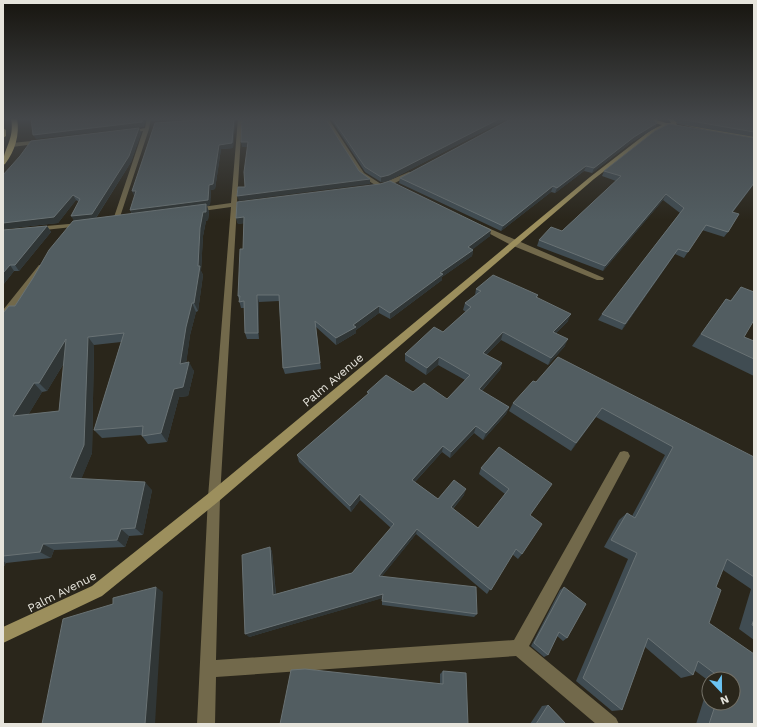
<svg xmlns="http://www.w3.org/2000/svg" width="757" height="727" font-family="'Work Sans',sans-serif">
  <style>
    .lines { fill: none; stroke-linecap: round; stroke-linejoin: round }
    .street { fill: #72694b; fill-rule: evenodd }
    .secondary { fill: #9c8f5d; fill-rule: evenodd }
    .highway { fill: #dcc677; fill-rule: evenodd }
    .wall { fill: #404c52; fill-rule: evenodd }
    .shaded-wall { fill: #303636 }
    .building { fill: #525d61; stroke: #697274; fill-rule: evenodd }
    .labels { text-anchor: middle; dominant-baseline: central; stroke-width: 3; stroke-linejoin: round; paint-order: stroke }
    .street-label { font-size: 12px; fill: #e6e4dc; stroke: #2a261b }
  </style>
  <rect width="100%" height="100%" fill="#2a261b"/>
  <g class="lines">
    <!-- street -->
    <path class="street" d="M 147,118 L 151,118 L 149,129 L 119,220 L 114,221 L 113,220 L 143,131 L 127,134 L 124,132 L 145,128 Z
      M 238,118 L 242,118 L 237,202 L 241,202 L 244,204 L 237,206 L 220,497 L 216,660 L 514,640 L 620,452 L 624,451 L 628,452 L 630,456 L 628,460 L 529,646 L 616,718 L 619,724 L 596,724 L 516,656 L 216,677 L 215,724 L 197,724 L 208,497 L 231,207 L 195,212 L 192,210 L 195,208 L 231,203 Z
      M 324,118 L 328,118 L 364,173 L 381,184 L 409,172 L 414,173 L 393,184 L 378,187 L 360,175 Z
      M 41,140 L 43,141 L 43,143 L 12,147 L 9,145 L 12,143 Z
      M 80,223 L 82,224 L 82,226 L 35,231 L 31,229 L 35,227 Z
      M 479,224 L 604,278 L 603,280 L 597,280 L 511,245 L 477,227 L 477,225 Z
      M 39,265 L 45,265 L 46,267 L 6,318 L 3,319 L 3,310 Z"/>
    <!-- secondary -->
    <path class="secondary" d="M 654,118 L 675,118 L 675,119 L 693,125 L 754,136 L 754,140 L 692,127 L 676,123 L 677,125 L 682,126 L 682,128 L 667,127 L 655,132 L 594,179 L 219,501 L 102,596 L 3,643 L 3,627 L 92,586 L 209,493 L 590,177 L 651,130 L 662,125 L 652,122 ZM 659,119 L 669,120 L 671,123 L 666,123 L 657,120 Z"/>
    <!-- highway -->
    <path class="highway" d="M 11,118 L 17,118 C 20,135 15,151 5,164 L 3,165 C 3,148 15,140 11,118 Z
      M 3,128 L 6,130 L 6,136 L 3,138 Z"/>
  </g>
  <!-- wall -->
  <path class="wall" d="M 151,118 L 222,118 L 152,121 Z
    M 234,118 L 235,122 L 233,148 L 221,149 L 215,189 L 211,190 L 210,205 L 207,206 L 209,212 L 208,220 L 206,221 L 203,236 L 201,271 L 203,275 L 198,311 L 196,312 L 190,335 L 186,363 L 194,371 L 188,396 L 179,397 L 167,442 L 148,444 L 142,436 L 142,435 L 102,438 L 94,430 L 121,342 L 94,345 L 92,453 L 81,479 L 152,490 L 143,535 L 129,536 L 125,547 L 54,550 L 51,558 L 6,563 L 3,568 L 3,313 L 15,306 L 74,221 L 79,202 L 76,200 L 58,223 L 3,229 L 139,128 L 141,133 L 131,162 L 96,218 L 132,214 L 130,210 ZM 64,363 L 59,411 L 28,415 L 42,392 L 47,391 Z
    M 330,118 L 509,118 L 388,181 L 381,182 L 365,172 Z
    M 513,118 L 652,118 L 649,118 L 657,123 L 655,128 L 632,142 L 592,173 L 584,171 L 555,193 L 551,192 L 501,231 L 399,183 L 400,178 Z
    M 672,118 L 754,118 L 754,137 L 678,124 Z
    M 754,138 L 754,184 L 733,212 L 728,232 L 724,237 L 702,230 L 684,258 L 675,254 L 622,330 L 598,320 L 602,314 L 680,213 L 663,200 L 603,271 L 537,246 L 539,240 L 562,231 L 616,181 L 602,176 L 604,171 Z
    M 236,218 L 490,236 L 472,249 L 473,250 L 472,256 L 442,277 L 442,280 L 390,319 L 379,313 L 356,330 L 356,333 L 336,345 L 316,327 L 321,369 L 285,374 L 283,368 L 279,301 L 259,302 L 259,339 L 247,339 L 245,333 L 244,308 L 241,308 L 238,296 L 243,249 L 244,223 L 238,224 Z
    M 47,226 L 51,232 L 19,271 L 14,271 L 3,285 L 3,230 Z
    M 741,287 L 744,337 L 754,341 L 754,376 L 692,346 L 726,299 L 730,301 Z
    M 476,289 L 538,295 L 537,298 L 568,321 L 556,333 L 565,346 L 548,365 L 501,340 L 486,355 L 502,363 L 500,370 L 482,391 L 509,407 L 506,414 L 483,440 L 474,433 L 450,458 L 442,452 L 415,482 L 438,499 L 464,495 L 453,509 L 478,528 L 505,494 L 479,474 L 481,468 L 499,447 L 530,515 L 522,554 L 518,559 L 512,554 L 487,594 L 416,534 L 382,576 L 477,614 L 474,617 L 382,605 L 382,598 L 249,637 L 270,547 L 272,552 L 276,594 L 352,573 L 391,528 L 360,500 L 351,512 L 299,462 L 297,455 L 368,394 L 367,392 L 413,392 L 447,399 L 465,380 L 438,365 L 426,375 L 405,361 L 405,354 L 443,332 L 466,312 L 463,310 L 465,303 L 475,295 Z
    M 536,382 L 754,457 L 754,640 L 739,629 L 751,589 L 723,570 L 716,587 L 709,623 L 754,724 L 696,724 L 709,683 L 709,703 L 733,703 L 733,679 L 709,679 L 709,681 L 694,670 L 693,675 L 681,678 L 645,647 L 622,710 L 612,711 L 576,681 L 628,559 L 604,547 L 619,520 L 627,513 L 632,516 L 665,455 L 596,417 L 571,451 L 509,411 L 513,403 Z
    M 564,587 L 567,638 L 563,641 L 557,636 L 548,655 L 544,657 L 531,646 L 560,590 Z
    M 443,671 L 468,724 L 440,684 L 440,674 Z
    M 548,705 L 566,724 L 530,724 L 542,706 Z"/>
  <!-- shaded-wall -->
  <path class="shaded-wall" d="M 143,118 L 147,118 L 144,127 L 36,139 L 33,135 Z
    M 234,118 L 235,122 L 233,148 L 221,149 L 215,189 L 211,190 L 210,205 L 207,206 L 209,212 L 208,220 L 206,221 L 203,236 L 201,271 L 203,275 L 198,311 L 194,303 L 198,266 L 200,228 L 203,212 L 133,215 L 130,210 L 209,185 L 219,145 Z
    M 501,118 L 509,118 L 388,181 L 381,182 L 381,177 Z
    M 657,123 L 655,128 L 632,142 L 592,173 L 594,168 L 634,137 Z
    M 139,128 L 141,133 L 131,162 L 95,219 L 74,221 L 71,216 Z
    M 241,142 L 248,142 L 249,147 L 242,147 Z
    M 586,166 L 584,171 L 555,193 L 557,188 Z
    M 370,179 L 370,184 L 239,201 L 237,196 Z
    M 754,183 L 754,184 L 728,217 L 732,212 Z
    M 553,186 L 551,192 L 501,231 L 503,226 Z
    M 132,191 L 136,191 L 134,196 Z
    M 666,194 L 663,200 L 603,271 L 605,266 Z
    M 73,195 L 76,200 L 58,223 L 3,229 L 3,223 Z
    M 244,217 L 246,223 L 238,224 L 236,218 Z
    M 47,226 L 51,232 L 19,271 L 15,265 Z
    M 491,230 L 490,236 L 467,254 L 468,247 Z
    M 678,249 L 675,254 L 622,330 L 625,324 Z
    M 473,250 L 472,256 L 442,277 L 442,280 L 390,319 L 390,313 L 440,273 Z
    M 10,265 L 14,271 L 3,285 L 3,273 Z
    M 257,295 L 259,302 L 259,339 L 258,333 Z
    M 192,303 L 196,312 L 190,335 L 185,372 L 180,364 L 186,327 Z
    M 379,306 L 379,313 L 356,330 L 356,333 L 336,345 L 336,338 Z
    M 571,314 L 568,321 L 550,339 L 553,332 Z
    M 503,332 L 501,340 L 481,360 L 483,353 Z
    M 88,337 L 94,345 L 92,453 L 79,485 L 70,478 Z
    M 66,339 L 73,348 L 47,391 L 39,383 Z
    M 568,339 L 565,346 L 548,365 L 551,358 Z
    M 439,357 L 438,365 L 426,375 L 427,368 Z
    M 189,362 L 194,371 L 188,396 L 179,397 L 167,442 L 161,433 L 174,389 Z
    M 502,363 L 500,370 L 477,396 L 479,389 Z
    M 34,383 L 42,392 L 22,425 L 13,416 Z
    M 509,407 L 506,414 L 483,440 L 486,433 Z
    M 602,408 L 596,417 L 571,451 L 576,443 Z
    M 476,426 L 474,433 L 450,458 L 451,452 Z
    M 443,446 L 442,452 L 411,486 L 412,480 Z
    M 145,482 L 152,490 L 143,535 L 135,528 Z
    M 466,489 L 464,495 L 449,513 L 451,507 Z
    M 360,494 L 360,500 L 351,512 L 350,506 Z
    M 121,529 L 129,536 L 125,547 L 117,540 Z
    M 417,529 L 416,534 L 379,580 L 379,576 Z
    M 43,544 L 54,550 L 51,558 L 40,552 Z
    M 270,547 L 272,552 L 276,599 L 273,595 Z
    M 3,561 L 6,563 L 3,568 Z
    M 156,587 L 163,592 L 155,724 L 145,724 Z
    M 383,594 L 383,598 L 249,637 L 245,634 Z"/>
  <!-- building -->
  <path class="building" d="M 31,118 L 143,118 L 142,122 L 33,135 Z
    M 227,118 L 234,118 L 232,143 L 219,145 L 213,184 L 209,185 L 208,200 L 130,210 L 136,191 L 132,191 L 155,123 Z
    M 242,118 L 325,118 L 359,171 L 370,179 L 237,196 L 238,187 L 245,187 L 244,172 L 248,142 L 241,142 Z
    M 332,118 L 501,118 L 389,175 L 381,177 L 365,167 Z
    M 513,118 L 648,118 L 657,123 L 634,137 L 594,168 L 586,166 L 557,188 L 553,186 L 503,226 L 400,178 Z
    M 679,118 L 754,118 L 754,132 L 680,119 Z
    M 669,124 L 754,138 L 754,183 L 732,212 L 739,214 L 728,232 L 706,225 L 688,252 L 678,249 L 625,324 L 602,314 L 684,208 L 666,194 L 605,266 L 539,240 L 551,227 L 562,231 L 621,176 L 604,171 L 655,131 Z
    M 139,128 L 129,156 L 92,214 L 71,216 L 80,199 L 73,195 L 54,217 L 3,223 L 3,175 L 20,156 L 31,141 Z
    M 390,181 L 491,230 L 468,247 L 473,250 L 440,273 L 443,274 L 390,313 L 379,306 L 353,325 L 356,327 L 336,338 L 315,321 L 320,363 L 283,368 L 279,295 L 257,295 L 258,333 L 245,333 L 244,301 L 239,302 L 240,296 L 238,296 L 240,249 L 243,249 L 244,217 L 236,218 L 237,202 L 380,184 Z
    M 206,204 L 206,212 L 203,212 L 200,228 L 198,266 L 200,266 L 194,303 L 192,303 L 186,327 L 180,364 L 189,362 L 183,387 L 174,389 L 161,433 L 142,436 L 143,426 L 94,430 L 124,333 L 88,337 L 84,445 L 70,478 L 145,482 L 135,528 L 121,529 L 117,540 L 43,544 L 40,552 L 3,556 L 3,313 L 9,306 L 15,306 L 33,278 L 49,250 L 73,221 ZM 66,339 L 59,411 L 13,416 L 34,383 L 39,383 Z
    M 47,226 L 15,265 L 10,265 L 3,273 L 3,230 Z
    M 493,275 L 538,295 L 536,297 L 571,314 L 553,332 L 568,339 L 551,358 L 503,332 L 483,353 L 502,363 L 479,389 L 509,407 L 486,433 L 476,426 L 451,452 L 443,446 L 412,480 L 438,499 L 454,480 L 466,489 L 451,507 L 478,528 L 509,489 L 481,468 L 499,447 L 552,484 L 530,515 L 542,524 L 522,554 L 516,549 L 491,590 L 417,529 L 379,576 L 476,587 L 477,614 L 382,601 L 383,594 L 245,634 L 242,555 L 270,547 L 273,595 L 352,573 L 394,524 L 360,494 L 350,506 L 297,455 L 369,393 L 367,392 L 386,375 L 413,392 L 424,383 L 447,399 L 470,375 L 439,357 L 427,368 L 405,354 L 434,327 L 443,332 L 471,307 L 465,303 L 481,291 L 476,289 Z
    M 741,287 L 754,292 L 754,320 L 744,337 L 754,341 L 754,359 L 701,334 L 726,299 L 731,301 Z
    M 558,357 L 754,457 L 754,577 L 727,559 L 716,587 L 721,590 L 709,623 L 754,654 L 754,724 L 709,724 L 716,703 L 733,703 L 733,679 L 722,679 L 698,661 L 693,675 L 648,638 L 622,710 L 583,678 L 637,553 L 611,540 L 627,513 L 635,518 L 673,447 L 602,408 L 576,443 L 513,403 L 533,381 L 536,382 Z
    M 156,587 L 145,724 L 42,724 L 63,619 L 113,604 L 113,598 Z
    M 564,587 L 586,604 L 567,638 L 559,632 L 548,655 L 534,643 Z
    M 754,619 L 754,626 L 752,625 Z
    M 305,669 L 443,684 L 443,671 L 466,673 L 468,724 L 280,724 L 291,670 Z
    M 548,705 L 566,724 L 536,724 Z"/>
  <!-- sky -->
  <linearGradient id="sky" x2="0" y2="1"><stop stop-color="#17150f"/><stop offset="0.54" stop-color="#44474a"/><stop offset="1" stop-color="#44474a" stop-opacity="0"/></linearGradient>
  <rect width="757" height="220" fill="url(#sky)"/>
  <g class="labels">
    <!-- street labels -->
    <g class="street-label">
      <text transform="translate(333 380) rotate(-40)">Palm Avenue</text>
      <text transform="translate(62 592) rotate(-27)">Palm Avenue</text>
    </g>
  </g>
  <!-- border -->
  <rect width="757" height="727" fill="none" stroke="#e6e4dc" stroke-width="8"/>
  <!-- north arrow -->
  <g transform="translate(721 691) rotate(158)"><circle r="19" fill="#2a261b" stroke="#757268"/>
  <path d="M0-3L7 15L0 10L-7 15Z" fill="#6bc3f2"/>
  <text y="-6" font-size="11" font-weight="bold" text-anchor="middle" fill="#e6e4dc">N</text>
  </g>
</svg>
